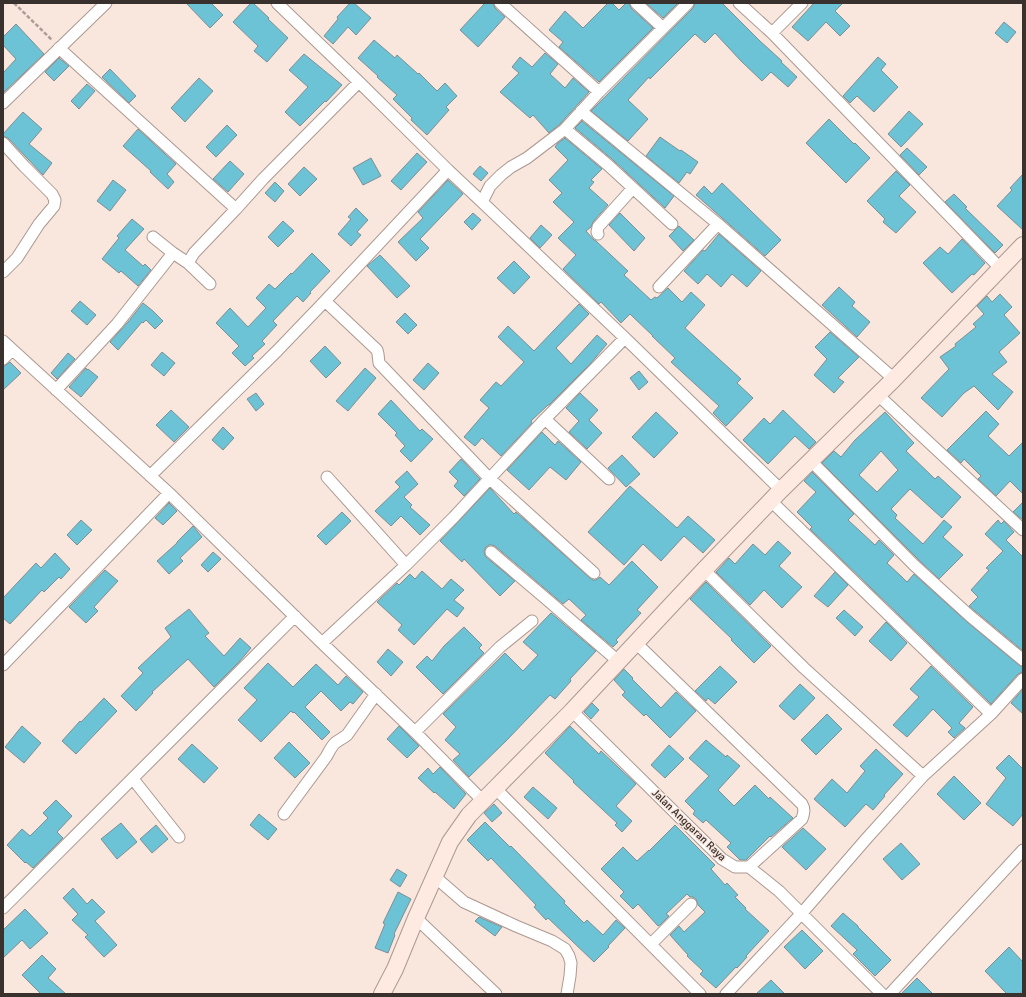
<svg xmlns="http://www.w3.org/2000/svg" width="1026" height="997" font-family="Signika,sans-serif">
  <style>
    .building { fill: #6cc3d6; stroke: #7b8f94; fill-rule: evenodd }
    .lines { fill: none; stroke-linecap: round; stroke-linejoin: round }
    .street-casing { stroke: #ab9991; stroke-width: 13 }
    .secondary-casing { stroke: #ab9991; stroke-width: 18 }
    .path { stroke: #ac9e97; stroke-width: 2.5; stroke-dasharray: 4 2; stroke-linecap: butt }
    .street { stroke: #fff; stroke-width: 11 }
    .secondary { stroke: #feeae1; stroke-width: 16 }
    .labels { text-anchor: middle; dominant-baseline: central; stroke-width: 3; stroke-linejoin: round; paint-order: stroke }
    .street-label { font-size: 11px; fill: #38312e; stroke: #f9e6dd }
  </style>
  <rect width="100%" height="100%" fill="#f9e6dd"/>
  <!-- building -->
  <path class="building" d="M 186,3 L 211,3 L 223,15 L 210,28 Z
    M 251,3 L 253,3 L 269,18 L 268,19 L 288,38 L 267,62 L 254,51 L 258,46 L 233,22 Z
    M 350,3 L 354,3 L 371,18 L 356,35 L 348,27 L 333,44 L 324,36 L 338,19 L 337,17 Z
    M 485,3 L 493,3 L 495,8 L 505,17 L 478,47 L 460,30 Z
    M 608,3 L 612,3 L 619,10 L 626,3 L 629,3 L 631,8 L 653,28 L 599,82 L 559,47 L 563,42 L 549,30 L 565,11 L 583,28 Z
    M 646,3 L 678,3 L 663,18 Z
    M 695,3 L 722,3 L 760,41 L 782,61 L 781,62 L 797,77 L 788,87 L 771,72 L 762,81 L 741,61 L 715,33 L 705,43 L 695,34 L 650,79 L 649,77 L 628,100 L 648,119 L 628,141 L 591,111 L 693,8 Z
    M 814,3 L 843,3 L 835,11 L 850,26 L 840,36 L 826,22 L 808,41 L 792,27 Z
    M 1004,22 L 1016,32 L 1007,43 L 995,33 Z
    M 16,24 L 44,54 L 3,93 L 3,73 L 16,59 L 3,45 L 3,37 Z
    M 374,40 L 395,58 L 397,55 L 418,74 L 419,73 L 437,91 L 445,83 L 457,96 L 446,107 L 449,110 L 427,135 L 411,120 L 412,118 L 393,99 L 397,95 L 377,77 L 378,76 L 358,58 Z
    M 545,53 L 558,64 L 550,74 L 565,88 L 573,78 L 589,92 L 560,124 L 549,133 L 533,115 L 530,118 L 500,92 L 519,73 L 512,67 L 520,57 L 532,67 Z
    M 304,54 L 342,85 L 326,102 L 325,101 L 300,126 L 285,112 L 308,87 L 289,70 Z
    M 878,57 L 886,64 L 881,70 L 898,87 L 874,112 L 857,96 L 850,103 L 843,96 Z
    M 59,58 L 69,66 L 54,81 L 45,72 Z
    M 110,69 L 136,96 L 129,103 L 102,77 Z
    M 199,78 L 213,91 L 185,122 L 171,108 Z
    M 87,84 L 95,91 L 79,109 L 71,101 Z
    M 909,111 L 923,124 L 901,147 L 888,134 Z
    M 23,112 L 42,129 L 29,144 L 52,163 L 43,175 L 8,138 L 3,136 L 3,134 Z
    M 829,119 L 854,144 L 855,143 L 870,158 L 846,183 L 806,143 Z
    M 582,121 L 674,196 L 665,208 L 613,160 L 575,128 Z
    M 227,125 L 237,135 L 216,157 L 206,147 Z
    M 138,129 L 176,164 L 167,174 L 174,182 L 168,189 L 150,172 L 151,171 L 123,146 Z
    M 660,137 L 680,151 L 681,150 L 698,162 L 690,174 L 687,172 L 679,183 L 646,156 Z
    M 565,138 L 602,169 L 591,180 L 594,182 L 589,188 L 608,205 L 593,222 L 591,227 L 586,231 L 594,240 L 596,241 L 628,271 L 624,275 L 651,300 L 655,297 L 657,298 L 668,288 L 682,302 L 691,292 L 705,305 L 685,328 L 741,379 L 737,383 L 753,398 L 726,426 L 713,413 L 719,406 L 671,362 L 675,358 L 652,336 L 653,336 L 630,314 L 621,323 L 601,302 L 599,304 L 563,269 L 576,255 L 558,238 L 574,222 L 553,202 L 562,193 L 549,180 L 568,160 L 555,147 L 558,143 Z
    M 907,148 L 927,167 L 919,175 L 900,155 Z
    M 417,153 L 427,162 L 401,190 L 391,181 Z
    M 371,158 L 381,176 L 363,185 L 353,168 Z
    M 230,161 L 244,174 L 228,192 L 213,179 Z
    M 480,166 L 488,173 L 481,181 L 473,174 Z
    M 304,167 L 317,179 L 300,196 L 288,184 Z
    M 896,171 L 910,185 L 899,196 L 916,212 L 896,233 L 883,222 L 885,219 L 867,201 Z
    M 1023,174 L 1023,230 L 997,206 L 1012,190 L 1010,188 Z
    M 113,180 L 126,190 L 110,211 L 97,201 Z
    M 448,180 L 463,194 L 420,239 L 429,248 L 416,261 L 398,242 L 423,218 L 418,212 Z
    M 275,182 L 284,191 L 275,202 L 265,193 Z
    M 722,183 L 781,240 L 765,256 L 696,195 L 704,186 L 712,194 Z
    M 954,194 L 967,207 L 965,208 L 1003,245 L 995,253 L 945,202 Z
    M 356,208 L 368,220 L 357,232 L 361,235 L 351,246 L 338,234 L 351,219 L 348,217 Z
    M 473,213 L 481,220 L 472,230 L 464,222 Z
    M 620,213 L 645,238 L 634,251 L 609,225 Z
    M 132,219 L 144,229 L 125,250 L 143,266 L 145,264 L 151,270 L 138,286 L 121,271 L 119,273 L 102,259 L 119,238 L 117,236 Z
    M 283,221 L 294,231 L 278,247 L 268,237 Z
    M 541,225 L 552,235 L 540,248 L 530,238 Z
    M 679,226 L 694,240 L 683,251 L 669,236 Z
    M 719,234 L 761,271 L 747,287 L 732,274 L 721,287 L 707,274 L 698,284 L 684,271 L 703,250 L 705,251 Z
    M 962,239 L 985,263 L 974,275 L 972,274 L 952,293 L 923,263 L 940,247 L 948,254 Z
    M 312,253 L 330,271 L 310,292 L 311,293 L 303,302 L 297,296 L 273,321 L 277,325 L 262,341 L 265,344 L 252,356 L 254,358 L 245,366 L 232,353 L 239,346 L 216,323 L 230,308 L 248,327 L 266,308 L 256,298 L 269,284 L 275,289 L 291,273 L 292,274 Z
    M 380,255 L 410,286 L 397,298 L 367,266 Z
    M 514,261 L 530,277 L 514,294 L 497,278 Z
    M 839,287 L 855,302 L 852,306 L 870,322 L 857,337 L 822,305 Z
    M 1000,294 L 1012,307 L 1004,315 L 1020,333 L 999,352 L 1007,362 L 992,374 L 1013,392 L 998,410 L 974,386 L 964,393 L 942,417 L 921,398 L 949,369 L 940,357 L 956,346 L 955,344 L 976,327 L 973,324 L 984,314 L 977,306 L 987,296 L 992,302 Z
    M 80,301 L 96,315 L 87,325 L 71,311 Z
    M 143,303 L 153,311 L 163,321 L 155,329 L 146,320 L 143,323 L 142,322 L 118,350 L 110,342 L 128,322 Z
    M 579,304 L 589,314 L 556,348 L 571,364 L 597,335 L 607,344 L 590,364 L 549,405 L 548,405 L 531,421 L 532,423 L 501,456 L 482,438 L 475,446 L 464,437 L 489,408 L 480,400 L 496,382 L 501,386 L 524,362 L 498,337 L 508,326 L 534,351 Z
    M 405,313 L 417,325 L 408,334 L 396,322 Z
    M 830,332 L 859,357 L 838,378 L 844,382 L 834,393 L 814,375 L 827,359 L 815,347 Z
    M 325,346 L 341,363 L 326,378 L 310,361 Z
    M 162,352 L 175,363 L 164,376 L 151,365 Z
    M 68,353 L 75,359 L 57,379 L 51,373 Z
    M 10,362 L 21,373 L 3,390 L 3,367 Z
    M 428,363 L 439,373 L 424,390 L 413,380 Z
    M 86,368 L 87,370 L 88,369 L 98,377 L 81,397 L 69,387 Z
    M 365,368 L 376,378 L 348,411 L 336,401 Z
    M 639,371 L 648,382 L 639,390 L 630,378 Z
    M 256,393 L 264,404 L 256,411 L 247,399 Z
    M 580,393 L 598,410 L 589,420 L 602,433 L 587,449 L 569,432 L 579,421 L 566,408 Z
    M 391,400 L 420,431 L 422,429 L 433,439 L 411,462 L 400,451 L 405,446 L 395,435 L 397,433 L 378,414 Z
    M 171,410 L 189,427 L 174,442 L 156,425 Z
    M 783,410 L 816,442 L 809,449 L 795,436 L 768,464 L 743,440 L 764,418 L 770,424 Z
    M 986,411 L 999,424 L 988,436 L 1009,456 L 1023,442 L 1023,494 L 1010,481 L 996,496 L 978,479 L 981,476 L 964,459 L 961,463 L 947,450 Z
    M 656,412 L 678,433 L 654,458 L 632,437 Z
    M 885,412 L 914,443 L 906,451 L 935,479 L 938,476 L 961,497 L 942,518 L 910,489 L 891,509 L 897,515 L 895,518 L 923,544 L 944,520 L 952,527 L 943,537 L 963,555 L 939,579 L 919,560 L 822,463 L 834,451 L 841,457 L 855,440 ZM 881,451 L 898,470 L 877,492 L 859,475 Z
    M 223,427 L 234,438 L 223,450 L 212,440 Z
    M 542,432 L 555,445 L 558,441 L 581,462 L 566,480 L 550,467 L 529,490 L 507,470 Z
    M 622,455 L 640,474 L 626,487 L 608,468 Z
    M 461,459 L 480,479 L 464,496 L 454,486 L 458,481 L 449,472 Z
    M 407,471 L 418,484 L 404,497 L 412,505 L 410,507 L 430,525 L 420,535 L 401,516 L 391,526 L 375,511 L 400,487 L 395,482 Z
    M 812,472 L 854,514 L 848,520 L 875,545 L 879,540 L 894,555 L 887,563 L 902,577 L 907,582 L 914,574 L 966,621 L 1019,665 L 1023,667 L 1023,672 L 1018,674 L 991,704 L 810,529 L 812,527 L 797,512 L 816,492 L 804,481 Z
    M 630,486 L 677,528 L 688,516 L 715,540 L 703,553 L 684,536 L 661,561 L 643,544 L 624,565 L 588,532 Z
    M 490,488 L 514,514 L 516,512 L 590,578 L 593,580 L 596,580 L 600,577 L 609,585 L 632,561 L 658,587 L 637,610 L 641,613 L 616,640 L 618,642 L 613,647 L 581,620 L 586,615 L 569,599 L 563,604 L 495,546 L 492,545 L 489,545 L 486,547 L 484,551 L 485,555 L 486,557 L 515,581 L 500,596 L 464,559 L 462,562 L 440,541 Z
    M 1023,502 L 1023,520 L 1013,512 Z
    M 169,503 L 177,511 L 163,525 L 155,518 Z
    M 342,512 L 351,521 L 326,545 L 317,536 Z
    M 81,520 L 92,530 L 77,545 L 67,535 Z
    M 998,520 L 1001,524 L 1004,521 L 1014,532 L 1006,540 L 1023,557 L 1023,651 L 969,606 L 978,597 L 971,590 L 989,570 L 986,568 L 1003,551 L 985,534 Z
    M 193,526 L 202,537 L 180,558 L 183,561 L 169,574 L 157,561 L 177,543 L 177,542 Z
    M 778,541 L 791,553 L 779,566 L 802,587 L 782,608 L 764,590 L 750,605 L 716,572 L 729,558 L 735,564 L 753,544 L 765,555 Z
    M 213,552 L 221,559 L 208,572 L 201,565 Z
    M 55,553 L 70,569 L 61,579 L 59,577 L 44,592 L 42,590 L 10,624 L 3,618 L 3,598 L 36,563 L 41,568 Z
    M 105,570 L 118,581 L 94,607 L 98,611 L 86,623 L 69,607 Z
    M 422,571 L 442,589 L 451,579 L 464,590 L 454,600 L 464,608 L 457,617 L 447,609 L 414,645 L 398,630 L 402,625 L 377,602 L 397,583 L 399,585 L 410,574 L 415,579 Z
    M 835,572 L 848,585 L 828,607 L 814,596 Z
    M 706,582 L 771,646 L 754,663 L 731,640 L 732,639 L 690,599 Z
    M 189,609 L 209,633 L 205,636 L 224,656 L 240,638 L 251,648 L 239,662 L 214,687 L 188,659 L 152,692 L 153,693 L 136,711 L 121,696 L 143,673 L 138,668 L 171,637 L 165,628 Z
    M 844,610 L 863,627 L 855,636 L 836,618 Z
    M 551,613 L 596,651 L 570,679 L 571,681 L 555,699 L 550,695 L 506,741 L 469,777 L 453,760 L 460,754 L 445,740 L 456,727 L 443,714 L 505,653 L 523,671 L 538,655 L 523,642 Z
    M 886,622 L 907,643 L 891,661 L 869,641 Z
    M 464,627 L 482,645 L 479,648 L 484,653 L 443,694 L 416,667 L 427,656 L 432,661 L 444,646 Z
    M 388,649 L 403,662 L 391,676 L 377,662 Z
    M 268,663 L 293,687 L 316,664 L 338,685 L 346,676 L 363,692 L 353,704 L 350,702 L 341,711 L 321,691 L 305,707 L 330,732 L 322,740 L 294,712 L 293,713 L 291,711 L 261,742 L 238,720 L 257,700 L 244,688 Z
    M 720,666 L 737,682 L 715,704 L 708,698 L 706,701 L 695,691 Z
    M 931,666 L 973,707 L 959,723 L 965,728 L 954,738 L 948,732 L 952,728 L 933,709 L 907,737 L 893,725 L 919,697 L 910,689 Z
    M 624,669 L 633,678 L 632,679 L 661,708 L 676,692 L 696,711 L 670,738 L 646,714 L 644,716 L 622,695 L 625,692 L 614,680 Z
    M 800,684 L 815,698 L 794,720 L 779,706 Z
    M 1023,689 L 1023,714 L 1011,703 Z
    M 104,698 L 117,711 L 76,754 L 62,741 L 80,721 L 81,722 Z
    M 592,703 L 599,710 L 591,719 L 584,712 Z
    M 827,714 L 842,729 L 816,755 L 801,740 Z
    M 22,726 L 41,743 L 24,763 L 5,747 Z
    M 399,726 L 419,746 L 407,758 L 387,739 Z
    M 570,726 L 599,754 L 601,751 L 636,784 L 616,806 L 632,821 L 622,832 L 615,825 L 617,823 L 573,782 L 574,781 L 545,753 Z
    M 706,740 L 726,757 L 727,755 L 740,766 L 718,790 L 734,806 L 755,785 L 769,799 L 770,797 L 793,818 L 771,837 L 770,836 L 746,860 L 740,860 L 727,847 L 731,843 L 706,820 L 703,823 L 693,814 L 695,811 L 685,801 L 709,776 L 689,758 Z
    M 289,742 L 310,763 L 295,778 L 274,758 Z
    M 192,744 L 218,768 L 204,783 L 178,759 Z
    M 669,745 L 684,759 L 665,778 L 651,765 Z
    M 876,749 L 903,774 L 884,795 L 885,796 L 873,810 L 866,804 L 845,827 L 814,799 L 832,779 L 847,793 L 865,771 L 860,766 Z
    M 1009,755 L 1023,769 L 1023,814 L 1013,826 L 986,804 L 1006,778 L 996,768 Z
    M 440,767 L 466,794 L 454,809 L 435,792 L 434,793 L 418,778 L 428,768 L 433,774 Z
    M 954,776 L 981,803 L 964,820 L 937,794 Z
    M 533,787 L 557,808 L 548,819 L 524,797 Z
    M 56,800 L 72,816 L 57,832 L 63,838 L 33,868 L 26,862 L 25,863 L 7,845 L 22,829 L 30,836 L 48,818 L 43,813 Z
    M 494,804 L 502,813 L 492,822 L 484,813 Z
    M 259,814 L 277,829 L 268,840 L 250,825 Z
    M 485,822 L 510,847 L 511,846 L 565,901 L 564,903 L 584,923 L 587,920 L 603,935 L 616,920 L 625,928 L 608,946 L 609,947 L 594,962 L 548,918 L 546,920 L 534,907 L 536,905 L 491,858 L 488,861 L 467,840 Z
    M 121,823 L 137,842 L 117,859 L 101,839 Z
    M 156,825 L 168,839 L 152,853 L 140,839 Z
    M 675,825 L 715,865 L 711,869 L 725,885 L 727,883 L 738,895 L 735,897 L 746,908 L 745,909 L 769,931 L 746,956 L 747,957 L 737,968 L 736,967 L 716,988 L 700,974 L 703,971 L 687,956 L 688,955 L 670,935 L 679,926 L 684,932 L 705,912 L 698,905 L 696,899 L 693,897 L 690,897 L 687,894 L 666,914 L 669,916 L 660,925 L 658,926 L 638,904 L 633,909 L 620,896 L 624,892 L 601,869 L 623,847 L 637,861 L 649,850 L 649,851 Z
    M 803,828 L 826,849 L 806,870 L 782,847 Z
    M 901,843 L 920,864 L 902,880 L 883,859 Z
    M 397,869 L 407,875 L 400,887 L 390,880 Z
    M 73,888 L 87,904 L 92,899 L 105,912 L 95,921 L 117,945 L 104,957 L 85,937 L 88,935 L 72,920 L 78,914 L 63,898 Z
    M 398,892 L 411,899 L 394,934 L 395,935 L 388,953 L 375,948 L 385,924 L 383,923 Z
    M 25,909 L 48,933 L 30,949 L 22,940 L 3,958 L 3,930 Z
    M 843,913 L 858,926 L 858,927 L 891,960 L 875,976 L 853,954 L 857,950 L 831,926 Z
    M 479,917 L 502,927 L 495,936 L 475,921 Z
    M 802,930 L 823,951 L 805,969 L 784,947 Z
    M 1009,947 L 1023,962 L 1023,991 L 1019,994 L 1007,994 L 985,971 Z
    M 42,955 L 56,969 L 48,978 L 66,994 L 41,994 L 22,975 Z
    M 917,978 L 933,994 L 901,994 Z
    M 771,980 L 785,994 L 756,994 Z"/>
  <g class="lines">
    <defs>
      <path id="street" d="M 277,3 L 359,82 L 448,170 L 482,202 L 625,338 L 781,490
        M 500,3 L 599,92
        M 636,3 L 663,28
        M 739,3 L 772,33 L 1000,268
        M 772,33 L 802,3
        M 59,48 L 236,209 L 263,179 L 359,82
        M 3,103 L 106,3
        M 581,111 L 718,224 L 894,379
        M 565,129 L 608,165 L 672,224
        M 3,143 L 24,166 L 52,194 L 55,200 L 54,206 L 39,224 L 17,258 L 3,272
        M 482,202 L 490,186 L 501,175 L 511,167 L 527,158 L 565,129 L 599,92 L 688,3
        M 598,234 L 597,232 L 598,227 L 633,188
        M 153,237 L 173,253 L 188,263
        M 210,284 L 188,263 L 194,253 L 236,209
        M 659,287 L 718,224
        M 325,301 L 377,350 L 378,354 L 379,363 L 489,478 L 594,573
        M 3,341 L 169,493 L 322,643 L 415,732 L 483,801
        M 3,359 L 12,350
        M 56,390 L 117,324 L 173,253
        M 878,395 L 1023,530
        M 545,419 L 609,479
        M 811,461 L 914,565 L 970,616 L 1023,660
        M 150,476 L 277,351 L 325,301 L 448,170
        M 327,477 L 406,565
        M 771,501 L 991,714
        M 491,552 L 551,603 L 618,661
        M 704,570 L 804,668 L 923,776
        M 322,643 L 406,565 L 454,517 L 545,419 L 625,338
        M 636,643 L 802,804 C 805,809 804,813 802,819 L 749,867
        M 3,665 L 169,493
        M 572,711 L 722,859 L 735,867 L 749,867 L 779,891 L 882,994
        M 415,732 L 500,647 L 532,621
        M 133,779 L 179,837
        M 496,789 L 700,994
        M 284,814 L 326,757 C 329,752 331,747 335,743 C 339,740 343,738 347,735 L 376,694
        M 434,876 L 464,902 L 516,926 L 552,941 L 565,949 L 569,956 L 571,963 L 570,976 L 567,994
        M 3,908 L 295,616
        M 416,918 L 496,994
        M 651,944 L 691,904
        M 726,994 L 802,913 L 867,838 L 923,776 L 991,714 L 1023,679
        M 890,994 L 1023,850"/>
      <path id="secondary" d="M 382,994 L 395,969 L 416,918 L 450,842 L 469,815 L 572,711 L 704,570 L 781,490 L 894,379 L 1023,245"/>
    </defs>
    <!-- street casing -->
    <use href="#street" class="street-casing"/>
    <!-- secondary casing -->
    <use href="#secondary" class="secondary-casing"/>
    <!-- path -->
    <path class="path" d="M 14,3 L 52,40"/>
    <!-- street -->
    <use href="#street" class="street"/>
    <!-- secondary -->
    <use href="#secondary" class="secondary"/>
  </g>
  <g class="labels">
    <!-- street labels -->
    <g class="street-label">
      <text transform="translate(689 825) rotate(44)">Jalan Anggaran Raya</text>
    </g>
  </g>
  <!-- border -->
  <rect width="1026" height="997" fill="none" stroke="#38312e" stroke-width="8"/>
</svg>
